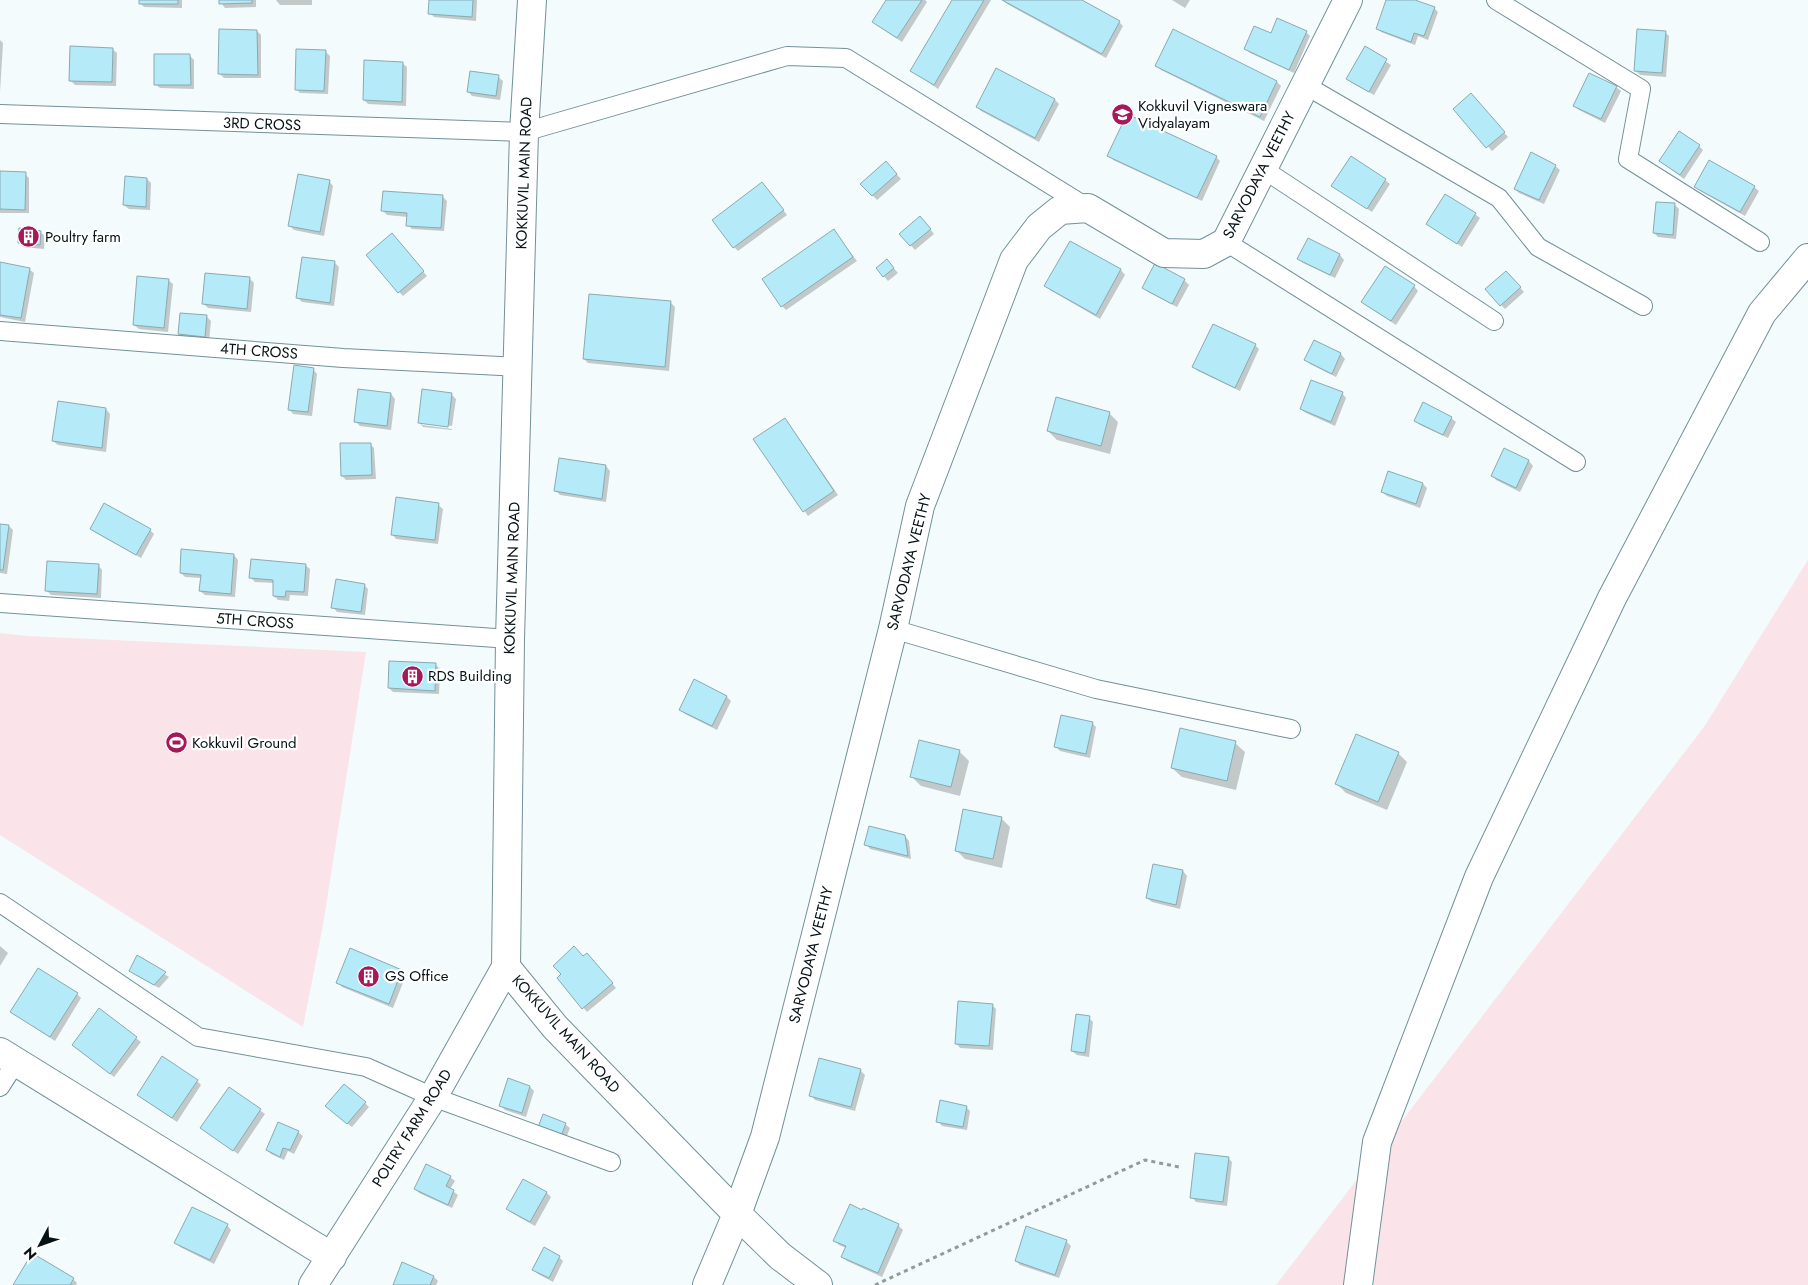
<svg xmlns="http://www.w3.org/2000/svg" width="1808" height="1285" font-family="Jost,sans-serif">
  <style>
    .green { fill: #fae3e9 }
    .shadow { fill: #0003 }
    .building { fill: #b5ebf8; stroke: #8aaab1 }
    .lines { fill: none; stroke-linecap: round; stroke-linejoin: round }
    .lane-casing { stroke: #729199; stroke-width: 20 }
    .street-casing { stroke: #729199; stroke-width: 30 }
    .path { stroke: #919a9c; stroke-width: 3; stroke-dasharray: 4 4; stroke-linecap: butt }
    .lane { stroke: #fff; stroke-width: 18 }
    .street { stroke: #fff; stroke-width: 28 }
    .labels { text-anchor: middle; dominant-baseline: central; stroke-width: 4.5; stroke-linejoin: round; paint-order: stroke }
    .poi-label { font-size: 15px; fill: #061215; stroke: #fff; text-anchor: start }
    .street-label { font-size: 15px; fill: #061215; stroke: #fff }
  </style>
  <rect width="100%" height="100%" fill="#f4fbfc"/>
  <!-- green -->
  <path class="green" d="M 1808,560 L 1808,1285 L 1276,1285 L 1704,727 Z
    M 0,633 L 28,636 L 366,652 L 323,925 L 303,1027 L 0,835 Z"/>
  <!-- shadow -->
  <path class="shadow" d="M 140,0 L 182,0 L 182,8 L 144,7 L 140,3 Z
    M 221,0 L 256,0 L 256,7 L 225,8 L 221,3 Z
    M 276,0 L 312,0 L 312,5 L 280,5 Z
    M 431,0 L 477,0 L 476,21 L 434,17 L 430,13 Z
    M 888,0 L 925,0 L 927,2 L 902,42 L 878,26 Z
    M 954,0 L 991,0 L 938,89 L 912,71 Z
    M 1003,0 L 1079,0 L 1119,22 L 1123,26 L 1106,58 L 1007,4 Z
    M 1172,0 L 1190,0 L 1185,8 Z
    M 1387,0 L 1412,0 L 1434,8 L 1438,12 L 1428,40 L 1418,36 L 1415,45 L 1381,32 L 1377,28 Z
    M 257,31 L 261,35 L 261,78 L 224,78 L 220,74 Z
    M 1174,31 L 1277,82 L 1281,86 L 1264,121 L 1161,70 L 1157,66 Z
    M 1306,32 L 1310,36 L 1294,73 L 1250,53 L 1246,49 L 1271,35 Z
    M 1665,32 L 1669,36 L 1666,77 L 1640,75 L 1635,70 Z
    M 0,40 L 3,43 L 0,92 Z
    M 1366,48 L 1391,65 L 1374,95 L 1352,83 L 1348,79 Z
    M 112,49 L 117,53 L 116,86 L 75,85 L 71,81 Z
    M 325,51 L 330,56 L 328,94 L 300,93 L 296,89 Z
    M 190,56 L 194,60 L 194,89 L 160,88 L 155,84 Z
    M 402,63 L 407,67 L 406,106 L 368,104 L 364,100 Z
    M 997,69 L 1055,100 L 1059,104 L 1039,142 L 981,111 L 977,107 Z
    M 1590,74 L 1616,87 L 1621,91 L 1605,123 L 1579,110 L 1574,106 Z
    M 498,77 L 503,81 L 500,100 L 472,96 L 468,91 Z
    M 1476,99 L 1508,137 L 1492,151 L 1455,109 Z
    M 1699,146 L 1703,150 L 1684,179 L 1660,161 Z
    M 1109,155 L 1216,157 L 1220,161 L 1202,201 L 1113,160 Z
    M 1555,166 L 1560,170 L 1544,204 L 1519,193 L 1515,189 Z
    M 890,167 L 901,179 L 877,200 L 862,184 Z
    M 0,173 L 25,174 L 29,178 L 29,213 L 0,213 Z
    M 147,179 L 151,183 L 150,210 L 129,209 L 124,205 Z
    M 1385,180 L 1390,184 L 1372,212 L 1333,186 Z
    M 329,181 L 333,186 L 324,236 L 294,230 L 289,225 Z
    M 1696,186 L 1754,187 L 1759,191 L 1745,216 L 1700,191 Z
    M 766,188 L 787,215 L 738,251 L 734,247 Z
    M 442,196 L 447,201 L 444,231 L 412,229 L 408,225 L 408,217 L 387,215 L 383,211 Z
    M 1675,205 L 1679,209 L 1676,239 L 1658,237 L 1654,233 Z
    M 1475,214 L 1480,218 L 1462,247 L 1428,224 Z
    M 925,222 L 934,234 L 915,250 L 901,234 Z
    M 834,231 L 857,261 L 786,310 L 782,306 Z
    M 40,232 L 45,236 L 44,249 L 23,247 L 19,243 Z
    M 396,239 L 427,276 L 403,296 L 399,292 Z
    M 1308,239 L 1340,255 L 1344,260 L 1335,278 L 1303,263 L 1299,259 Z
    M 1071,242 L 1121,270 L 1125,275 L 1100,319 L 1050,290 L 1046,286 Z
    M 0,263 L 29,269 L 34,273 L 25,322 L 0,317 Z
    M 335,263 L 339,267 L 334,306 L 302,302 L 298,298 Z
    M 891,265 L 898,273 L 888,281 L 877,268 Z
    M 1156,265 L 1184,280 L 1189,285 L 1177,307 L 1148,292 L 1144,288 Z
    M 1510,276 L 1524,292 L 1505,309 L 1501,305 Z
    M 249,278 L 254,283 L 251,312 L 208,308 L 203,303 Z
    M 168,280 L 173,284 L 168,332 L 139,329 L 134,325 Z
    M 1414,286 L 1418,291 L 1396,325 L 1367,306 Z
    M 590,295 L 671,303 L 675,307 L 669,371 L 588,363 L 584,359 Z
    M 206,316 L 211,321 L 209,341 L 183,338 L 179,334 Z
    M 1315,342 L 1341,354 L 1345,359 L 1336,377 L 1310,364 L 1306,360 Z
    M 1255,345 L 1259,349 L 1240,391 L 1198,371 L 1194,367 Z
    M 313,369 L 317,374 L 312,416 L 293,414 L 289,409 Z
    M 1342,393 L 1346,398 L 1335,426 L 1306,413 L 1301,409 Z
    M 391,394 L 395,399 L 391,430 L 360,426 L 355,421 Z
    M 451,394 L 456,399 L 452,426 L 422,422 L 422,425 L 452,429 L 452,430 L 423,427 L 419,422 Z
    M 106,409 L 110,414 L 106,452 L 58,445 L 53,441 Z
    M 1109,413 L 1118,422 L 1110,454 L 1057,440 L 1048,431 Z
    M 1451,418 L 1456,422 L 1448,438 L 1420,425 L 1415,420 Z
    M 789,424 L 838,495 L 808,516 L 755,439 Z
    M 370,444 L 374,448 L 376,479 L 346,480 L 342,476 Z
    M 1505,449 L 1529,461 L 1533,466 L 1520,492 L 1496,480 L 1492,475 Z
    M 606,466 L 610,471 L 606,502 L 560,495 L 556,491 Z
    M 1423,484 L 1427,488 L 1420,508 L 1387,496 L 1382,492 Z
    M 438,505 L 443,509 L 438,544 L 396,539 L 392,534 Z
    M 0,525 L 9,526 L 13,530 L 7,574 L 0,573 Z
    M 92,529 L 150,530 L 154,534 L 141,558 L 96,533 Z
    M 234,555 L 238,560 L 235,597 L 205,595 L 200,591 L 201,578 L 185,577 L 181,573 Z
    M 98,565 L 102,570 L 101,598 L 51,595 L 47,591 Z
    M 305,565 L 310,569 L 308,596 L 290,595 L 289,601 L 278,600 L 274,596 L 274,583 L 255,582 L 251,578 Z
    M 364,585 L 368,589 L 365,615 L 337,612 L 333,607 Z
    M 435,664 L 440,669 L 439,694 L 393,692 L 389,688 Z
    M 695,681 L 727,697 L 731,701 L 717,730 L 685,714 L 681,710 Z
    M 1092,723 L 1096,727 L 1090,758 L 1060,751 L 1056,747 Z
    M 1235,743 L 1245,752 L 1236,790 L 1182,777 L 1172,768 Z
    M 959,751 L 969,761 L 960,796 L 921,786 L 912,777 Z
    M 1398,753 L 1407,762 L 1387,810 L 1346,793 L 1337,784 Z
    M 1001,818 L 1010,827 L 1002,868 L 965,859 L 956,850 Z
    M 905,836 L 909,841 L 911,859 L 870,849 L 866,844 Z
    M 1154,865 L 1183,871 L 1187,876 L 1180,909 L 1152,902 L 1147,898 Z
    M 0,946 L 8,953 L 0,966 Z
    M 351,950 L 402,971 L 406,975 L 393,1008 L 342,987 L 338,982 Z
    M 137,957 L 169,977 L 159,988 L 135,975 L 130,971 Z
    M 583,958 L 591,958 L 616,988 L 587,1012 L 559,978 Z
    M 77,994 L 81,998 L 55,1041 L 11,1012 Z
    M 992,1005 L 996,1009 L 993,1050 L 960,1048 L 956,1043 Z
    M 99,1010 L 141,1042 L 114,1077 L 73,1045 Z
    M 1089,1018 L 1093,1022 L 1089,1057 L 1077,1055 L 1072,1051 Z
    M 860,1070 L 865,1075 L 855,1111 L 815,1100 L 811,1095 Z
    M 197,1081 L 201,1085 L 177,1122 L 143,1099 Z
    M 530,1087 L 534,1091 L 526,1117 L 505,1110 L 501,1106 Z
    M 229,1089 L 265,1114 L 238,1154 L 202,1128 Z
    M 365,1103 L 369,1107 L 352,1127 L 331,1111 Z
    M 966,1107 L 970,1111 L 967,1130 L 942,1126 L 938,1121 Z
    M 565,1124 L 570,1128 L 564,1143 L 543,1134 Z
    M 298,1132 L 303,1136 L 294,1154 L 288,1151 L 284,1160 L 271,1154 L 267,1150 Z
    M 1228,1158 L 1232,1162 L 1227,1206 L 1196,1202 L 1192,1197 Z
    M 450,1177 L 455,1181 L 450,1189 L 458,1195 L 452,1208 L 419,1193 L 415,1188 Z
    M 524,1180 L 547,1193 L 551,1197 L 535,1226 L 512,1213 L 508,1209 Z
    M 227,1225 L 231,1230 L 214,1264 L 180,1247 L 176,1243 Z
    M 898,1225 L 903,1230 L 882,1277 L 847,1261 L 842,1257 L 846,1248 L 839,1245 L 835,1241 Z
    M 1066,1241 L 1071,1246 L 1059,1278 L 1020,1265 L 1016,1261 Z
    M 559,1257 L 563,1261 L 553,1282 L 538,1274 L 534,1269 Z
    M 434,1277 L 438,1281 L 436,1285 L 394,1285 Z
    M 73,1279 L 77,1283 L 76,1285 L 14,1285 Z"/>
  <!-- building -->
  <path class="building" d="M 139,0 L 178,0 L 178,4 L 139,4 Z
    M 219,0 L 252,0 L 252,3 L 219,4 Z
    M 429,0 L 473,0 L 472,17 L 428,14 Z
    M 886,0 L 922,0 L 897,38 L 872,22 Z
    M 952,0 L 984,0 L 934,85 L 910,71 Z
    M 1002,0 L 1082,0 L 1120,21 L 1102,54 Z
    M 1386,0 L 1415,0 L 1435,7 L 1424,36 L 1414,33 L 1411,42 L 1376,29 Z
    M 1277,18 L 1307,31 L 1289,70 L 1244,49 L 1254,26 L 1271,33 Z
    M 219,29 L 257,30 L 258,75 L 218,74 Z
    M 1173,29 L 1277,81 L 1260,117 L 1155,66 Z
    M 1637,29 L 1666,31 L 1662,73 L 1634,71 Z
    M 70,46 L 113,48 L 112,82 L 69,81 Z
    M 1365,46 L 1387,59 L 1369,92 L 1346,79 Z
    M 296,49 L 326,50 L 324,91 L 295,90 Z
    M 154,54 L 190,54 L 191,85 L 154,85 Z
    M 364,60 L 403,62 L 402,102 L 363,100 Z
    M 996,68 L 1055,99 L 1035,138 L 976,107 Z
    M 470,71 L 499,75 L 496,96 L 467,92 Z
    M 1589,73 L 1617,86 L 1601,119 L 1573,106 Z
    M 1471,93 L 1505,132 L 1486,148 L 1453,109 Z
    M 1127,114 L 1217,156 L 1197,198 L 1107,156 Z
    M 1679,131 L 1700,145 L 1680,175 L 1659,161 Z
    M 1531,152 L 1556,165 L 1539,200 L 1514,189 Z
    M 1351,156 L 1386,179 L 1367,209 L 1331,186 Z
    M 1709,160 L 1755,186 L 1740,212 L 1694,187 Z
    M 886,161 L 897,174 L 872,196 L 860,184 Z
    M 0,171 L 26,172 L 25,210 L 0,209 Z
    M 298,174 L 330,180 L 320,232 L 288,226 Z
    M 125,176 L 147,178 L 146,207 L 123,205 Z
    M 762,182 L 784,210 L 733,248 L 712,220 Z
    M 383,191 L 443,195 L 441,228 L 406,226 L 407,213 L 381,211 Z
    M 1445,194 L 1476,213 L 1457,244 L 1426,224 Z
    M 1656,202 L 1675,203 L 1673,235 L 1653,233 Z
    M 920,216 L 931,229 L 910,246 L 899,234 Z
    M 19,228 L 41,231 L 40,245 L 18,243 Z
    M 834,229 L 853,257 L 781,307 L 762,279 Z
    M 392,233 L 424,271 L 398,293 L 366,255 Z
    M 1308,238 L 1340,254 L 1330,275 L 1297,259 Z
    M 1070,241 L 1121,269 L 1096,315 L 1044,286 Z
    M 302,257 L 335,261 L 330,303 L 296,298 Z
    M 887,259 L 894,268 L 883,277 L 876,268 Z
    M 0,262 L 30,268 L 21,318 L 0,315 Z
    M 1155,263 L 1185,279 L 1172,304 L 1142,288 Z
    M 1385,266 L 1415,285 L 1391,321 L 1361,302 Z
    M 1506,271 L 1521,287 L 1500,306 L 1485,289 Z
    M 205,273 L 250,277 L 247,309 L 202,304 Z
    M 137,276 L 169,279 L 164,328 L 133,325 Z
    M 589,294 L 671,301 L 665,367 L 583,359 Z
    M 180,313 L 207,315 L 205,337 L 178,334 Z
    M 1213,324 L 1256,344 L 1235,388 L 1192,367 Z
    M 1314,340 L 1341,353 L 1332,374 L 1304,360 Z
    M 294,365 L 314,368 L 308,412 L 288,410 Z
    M 1311,380 L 1343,392 L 1331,422 L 1300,409 Z
    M 358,389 L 391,393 L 387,426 L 354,422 Z
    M 422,389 L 452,393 L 448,427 L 418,423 Z
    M 1056,397 L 1110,412 L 1101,446 L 1047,431 Z
    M 58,401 L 106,408 L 102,448 L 52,441 Z
    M 1423,402 L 1452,417 L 1443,435 L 1414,421 Z
    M 785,418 L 834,491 L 803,512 L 753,439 Z
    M 340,443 L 371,443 L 372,475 L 341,476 Z
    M 1504,448 L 1529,460 L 1516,488 L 1491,476 Z
    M 559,458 L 606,465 L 602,499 L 554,491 Z
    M 1388,471 L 1423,483 L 1416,504 L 1381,492 Z
    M 396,497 L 439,503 L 435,540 L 391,535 Z
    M 104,503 L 151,529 L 136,555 L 90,529 Z
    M 0,524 L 9,525 L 3,570 L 0,570 Z
    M 181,549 L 234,554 L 231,594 L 199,591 L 201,575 L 180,573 Z
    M 251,559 L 306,564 L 304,592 L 286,591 L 285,597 L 273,596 L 273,580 L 249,578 Z
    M 47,561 L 99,564 L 97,594 L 45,591 Z
    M 336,579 L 365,584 L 361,612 L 331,608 Z
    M 389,661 L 436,663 L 435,691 L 388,688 Z
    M 694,679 L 727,696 L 712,726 L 679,710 Z
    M 1061,715 L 1093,722 L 1086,754 L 1054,747 Z
    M 1180,728 L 1236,741 L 1227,781 L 1171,768 Z
    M 1356,734 L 1399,752 L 1378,802 L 1335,784 Z
    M 919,740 L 960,750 L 951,787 L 910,777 Z
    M 963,809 L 1002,817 L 993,859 L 955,851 Z
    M 869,826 L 905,835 L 908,856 L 864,845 Z
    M 1153,864 L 1183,870 L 1176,905 L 1146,898 Z
    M 574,946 L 583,956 L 587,953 L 613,983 L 582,1009 L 557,978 L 561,974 L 553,966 Z
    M 350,948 L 402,970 L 389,1004 L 336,983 Z
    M 137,955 L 166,972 L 154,985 L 129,971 Z
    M 38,968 L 78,993 L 50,1037 L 10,1012 Z
    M 958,1001 L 993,1004 L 989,1046 L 955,1044 Z
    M 99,1008 L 137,1037 L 110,1074 L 72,1045 Z
    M 1076,1014 L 1090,1016 L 1085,1053 L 1071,1051 Z
    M 162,1056 L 198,1080 L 172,1118 L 137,1095 Z
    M 819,1058 L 861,1069 L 851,1107 L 809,1096 Z
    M 508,1078 L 530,1086 L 522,1113 L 499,1106 Z
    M 344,1084 L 366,1102 L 347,1124 L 325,1106 Z
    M 229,1087 L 261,1109 L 233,1151 L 200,1128 Z
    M 940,1100 L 967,1106 L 963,1127 L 936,1122 Z
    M 543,1114 L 566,1123 L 560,1139 L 537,1130 Z
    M 278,1122 L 299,1131 L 290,1150 L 283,1148 L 280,1157 L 266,1150 Z
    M 1195,1153 L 1229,1157 L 1223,1202 L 1190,1198 Z
    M 426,1164 L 451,1176 L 446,1186 L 454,1190 L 448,1205 L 414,1189 Z
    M 523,1179 L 547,1192 L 530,1222 L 506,1209 Z
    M 850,1204 L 862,1210 L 863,1208 L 899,1224 L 878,1273 L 841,1257 L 846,1246 L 833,1241 Z
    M 192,1207 L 228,1224 L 210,1260 L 174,1243 Z
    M 1026,1226 L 1067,1240 L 1055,1275 L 1015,1261 Z
    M 544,1247 L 560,1256 L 549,1278 L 532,1270 Z
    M 32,1253 L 74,1278 L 70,1285 L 13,1285 Z
    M 402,1262 L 434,1276 L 430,1285 L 393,1285 Z"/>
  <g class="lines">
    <defs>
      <path id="lane" d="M 1496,0 L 1641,89 L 1628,159 L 1760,242
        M 1305,85 L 1499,198 L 1538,247 L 1643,306
        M 0,114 L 524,132 L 787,56 L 846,58 L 1088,208
        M 1263,169 L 1494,321
        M 1226,242 L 1576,462
        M 0,331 L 343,358 L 519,367
        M 0,603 L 510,639
        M 893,629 L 1096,689 L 1291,729
        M 0,903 L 198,1037 L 366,1067 L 433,1097 L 611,1162
        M 0,1087 L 16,1062"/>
      <path id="street" d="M 532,0 L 524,132 L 510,639 L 506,967 L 555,1027 L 737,1214 L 780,1256 L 818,1285
        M 0,1052 L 332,1257
        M 313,1285 L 433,1097 L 506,967
        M 707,1285 L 737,1214 L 765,1137 L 893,629 L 920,506 L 1014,260 L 1039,227 L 1060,210 L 1088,208 L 1164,253 L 1204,254 L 1226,242 L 1348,0
        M 1358,1285 L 1377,1142 L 1479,877 L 1612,598 L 1762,313 L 1808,258"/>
    </defs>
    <!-- lane casing -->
    <use href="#lane" class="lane-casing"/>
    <!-- street casing -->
    <use href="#street" class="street-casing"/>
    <!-- path -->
    <path class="path" d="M 875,1285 L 1145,1160 L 1179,1167"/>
    <!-- lane -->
    <use href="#lane" class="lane"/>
    <!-- street -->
    <use href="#street" class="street"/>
  </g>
  <!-- icons -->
  <defs>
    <symbol id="school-disc" viewBox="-11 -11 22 22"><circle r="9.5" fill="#a6185a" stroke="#fff"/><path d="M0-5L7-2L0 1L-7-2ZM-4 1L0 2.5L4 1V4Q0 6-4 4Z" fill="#fff"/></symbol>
    <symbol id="building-disc" viewBox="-11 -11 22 22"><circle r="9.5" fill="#a6185a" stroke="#fff"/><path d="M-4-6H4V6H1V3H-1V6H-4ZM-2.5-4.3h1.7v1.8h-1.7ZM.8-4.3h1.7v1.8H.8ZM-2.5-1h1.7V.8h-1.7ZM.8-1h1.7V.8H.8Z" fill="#fff"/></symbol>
    <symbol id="stadium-disc" viewBox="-11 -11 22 22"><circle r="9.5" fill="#a6185a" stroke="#fff"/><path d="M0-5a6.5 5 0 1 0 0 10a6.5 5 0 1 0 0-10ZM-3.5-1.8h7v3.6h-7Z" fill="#fff"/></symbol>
  </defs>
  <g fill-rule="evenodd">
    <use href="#school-disc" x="1110" y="102" width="25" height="25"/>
    <use href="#building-disc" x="16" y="224" width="25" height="25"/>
    <use href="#building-disc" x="400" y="664" width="25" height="25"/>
    <use href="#stadium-disc" x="164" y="730" width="25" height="25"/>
    <use href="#building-disc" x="356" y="964" width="25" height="25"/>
  </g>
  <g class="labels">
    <!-- poi labels -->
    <g class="poi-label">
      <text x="1138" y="106">Kokkuvil Vigneswara<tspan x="1138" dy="17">Vidyalayam</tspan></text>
      <text x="45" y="237">Poultry farm</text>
      <text x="428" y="676">RDS Building</text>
      <text x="192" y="743">Kokkuvil Ground</text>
      <text x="385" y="976">GS Office</text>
    </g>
    <!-- street labels -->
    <g class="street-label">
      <text transform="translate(262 124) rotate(2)">3RD CROSS</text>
      <text transform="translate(524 173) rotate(-88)">KOKKUVIL MAIN ROAD</text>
      <text transform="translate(1259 175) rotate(-63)">SARVODAYA VEETHY</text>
      <text transform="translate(259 351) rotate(4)">4TH CROSS</text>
      <text transform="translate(909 562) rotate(-76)">SARVODAYA VEETHY</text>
      <text transform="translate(512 578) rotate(-88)">KOKKUVIL MAIN ROAD</text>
      <text transform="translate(255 621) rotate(4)">5TH CROSS</text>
      <text transform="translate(811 955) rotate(-76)">SARVODAYA VEETHY</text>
      <text transform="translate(566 1034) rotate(48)">KOKKUVIL MAIN ROAD</text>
      <text transform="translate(412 1128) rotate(-58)">POLTRY FARM ROAD</text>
    </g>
  </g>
  <!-- north arrow -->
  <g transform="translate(40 1245) rotate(229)" stroke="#ffffff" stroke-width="4" paint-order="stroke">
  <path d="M0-4L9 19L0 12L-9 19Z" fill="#061215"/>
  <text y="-8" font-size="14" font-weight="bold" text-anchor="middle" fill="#061215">N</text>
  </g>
</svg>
